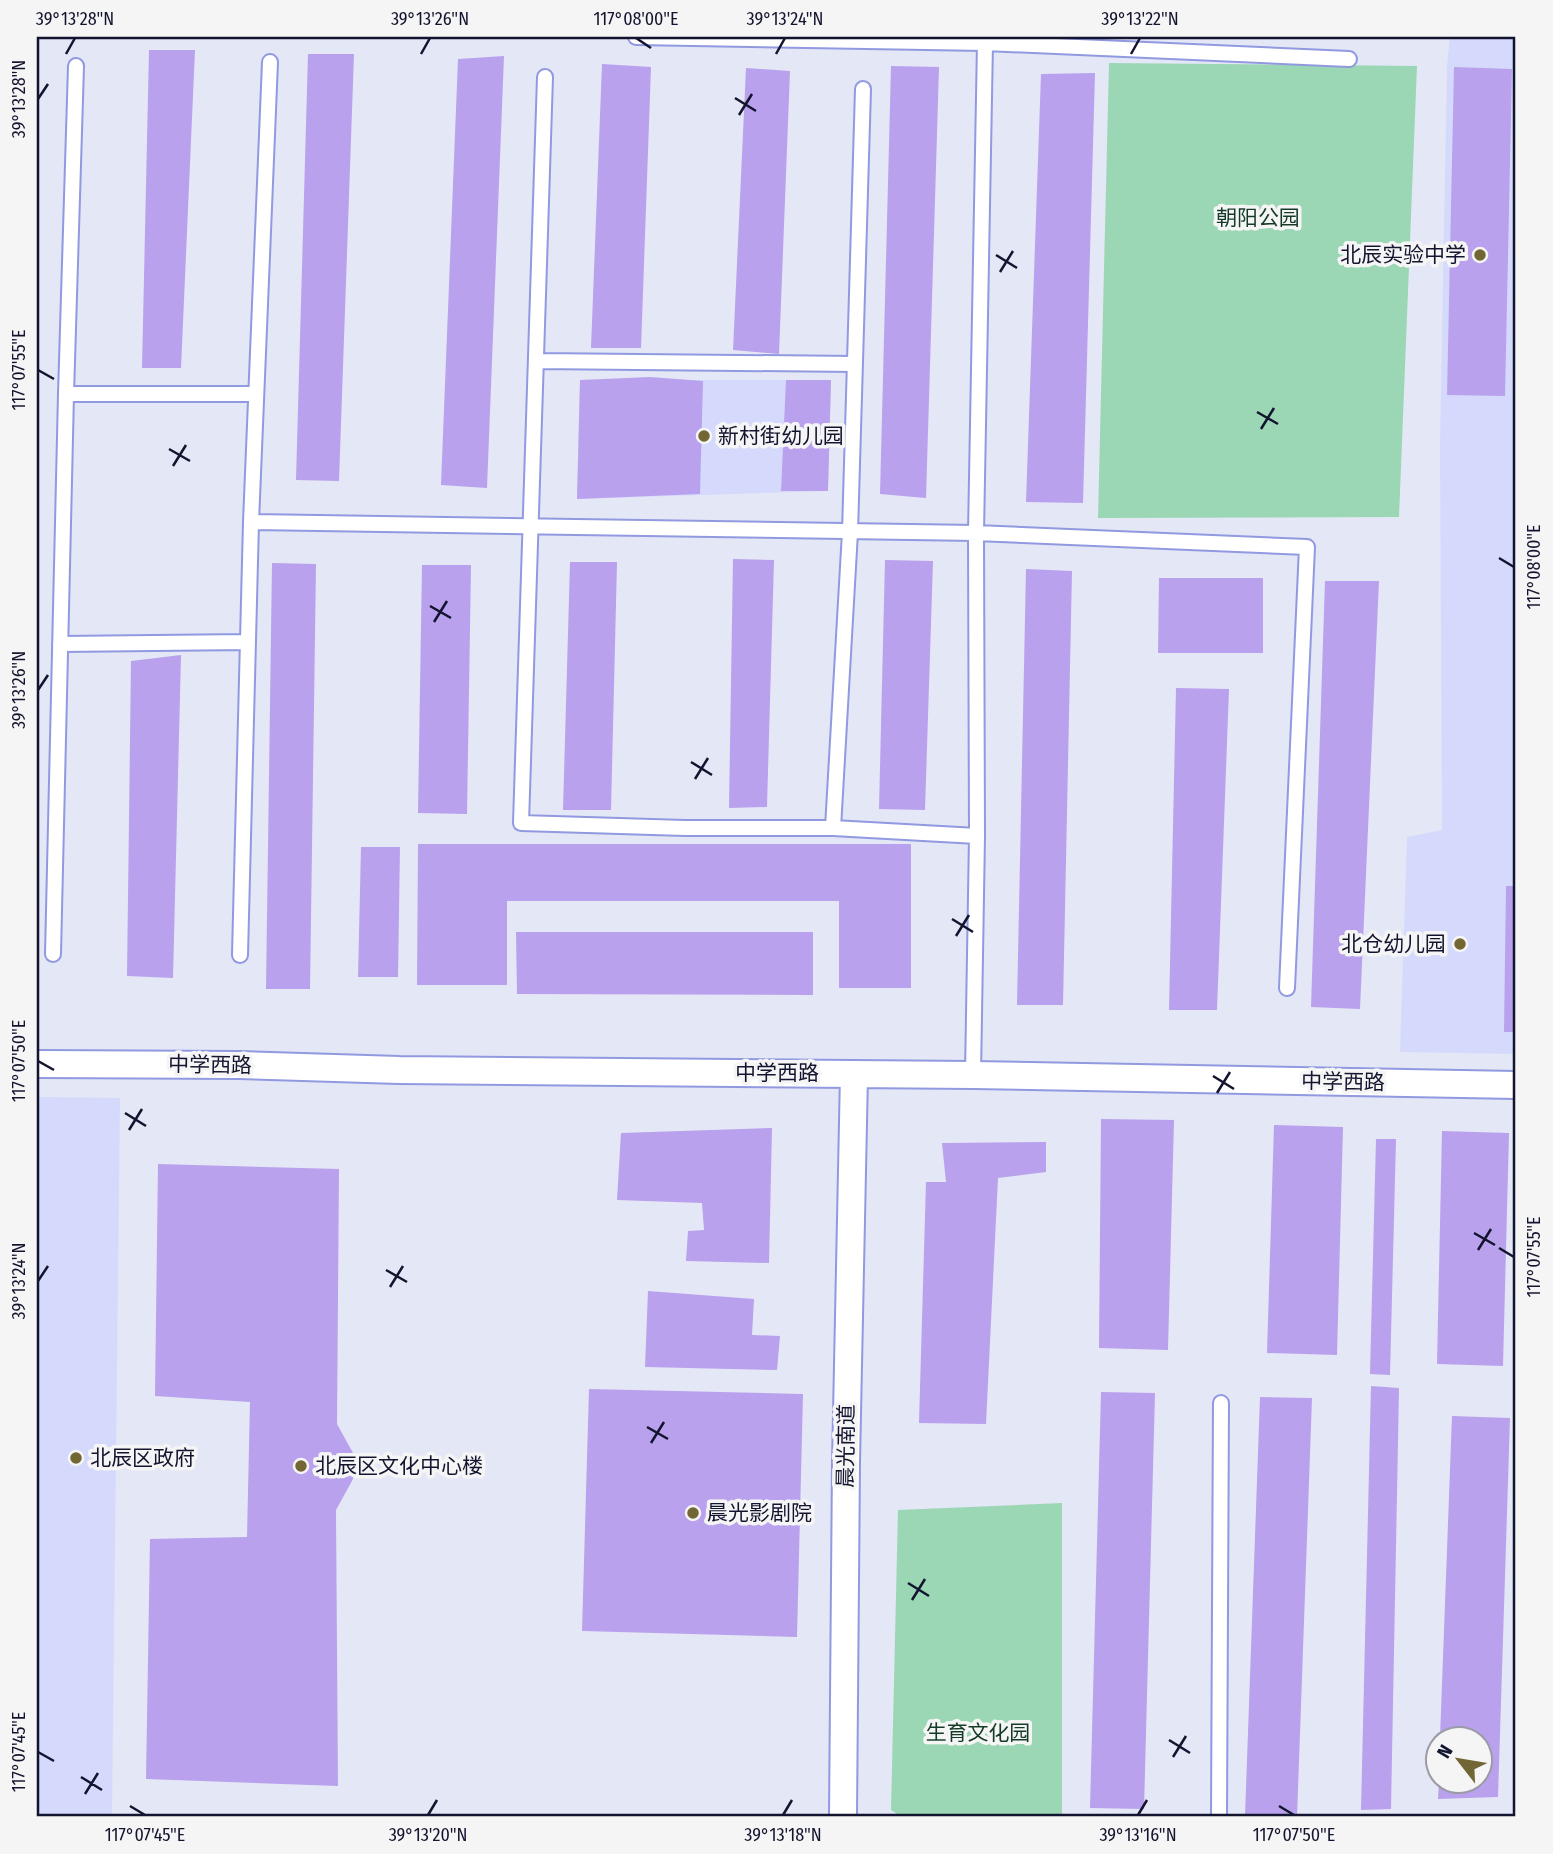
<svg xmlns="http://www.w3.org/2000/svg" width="1553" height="1854" font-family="'Fira Sans Condensed','Noto Sans SC',sans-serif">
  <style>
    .built { fill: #d5dafc }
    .green { fill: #9bd7b4 }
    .building { fill: #b9a1ed }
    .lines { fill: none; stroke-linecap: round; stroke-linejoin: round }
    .lane-casing { stroke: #9199e0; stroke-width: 18 }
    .street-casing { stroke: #9199e0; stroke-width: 30 }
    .lane { stroke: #fff; stroke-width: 14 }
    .street { stroke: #fff; stroke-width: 26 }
    .ticks { fill: none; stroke: #13142f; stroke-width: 2.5 }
    .poi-dot { fill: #726734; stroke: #f5f5f5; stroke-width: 2.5 }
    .labels { text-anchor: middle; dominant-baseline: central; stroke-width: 7; stroke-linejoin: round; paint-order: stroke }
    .park-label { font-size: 21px; fill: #153b28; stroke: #f5f5f5 }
    .poi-label { font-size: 21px; fill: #13142f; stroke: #f5f5f5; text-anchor: start }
    .street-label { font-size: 21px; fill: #13142f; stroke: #f5f5f5 }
    .neatline { fill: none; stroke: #13142f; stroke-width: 2.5 }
    .ticks-label { font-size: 18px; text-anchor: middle; fill: #13142f }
  </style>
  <rect width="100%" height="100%" fill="#e4e7f6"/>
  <!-- built -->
  <path class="built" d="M 1450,37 L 1516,37 L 1516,1054 L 1400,1052 L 1407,837 L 1442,830 L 1440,445 L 1447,65 Z
    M 580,380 L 831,380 L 828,491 L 577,499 Z
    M 37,1097 L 120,1098 L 112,1817 L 37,1817 Z"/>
  <!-- green -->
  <path class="green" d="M 1109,63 L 1417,66 L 1399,517 L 1098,518 Z
    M 1062,1503 L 1062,1817 L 902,1817 L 891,1810 L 898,1510 Z"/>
  <!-- building -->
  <path class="building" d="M 149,50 L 195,50 L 181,368 L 142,368 Z
    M 308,54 L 354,54 L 339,481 L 296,480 Z
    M 504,56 L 487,488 L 441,485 L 458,59 Z
    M 602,64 L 651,67 L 641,348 L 591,348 Z
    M 891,66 L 939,67 L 926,498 L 880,494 Z
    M 1454,67 L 1512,69 L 1505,396 L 1447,395 Z
    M 746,68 L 790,71 L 779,354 L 733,350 Z
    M 1095,73 L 1083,503 L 1026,502 L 1041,74 Z
    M 650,377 L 703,381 L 700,494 L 577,499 L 580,380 Z
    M 786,380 L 831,380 L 828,491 L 781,491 Z
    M 733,559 L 774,560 L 767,807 L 729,808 Z
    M 885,560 L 933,561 L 925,810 L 879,809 Z
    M 570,562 L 617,562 L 611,810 L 563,810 Z
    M 272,563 L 316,564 L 310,989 L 266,989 Z
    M 422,565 L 471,565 L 467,814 L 418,813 Z
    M 1026,569 L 1072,571 L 1063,1005 L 1017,1005 Z
    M 1159,578 L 1263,578 L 1263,653 L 1158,653 Z
    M 1325,581 L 1379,581 L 1360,1009 L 1311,1007 Z
    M 181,655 L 173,978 L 127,976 L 131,661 Z
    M 1176,688 L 1229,689 L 1217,1010 L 1169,1010 Z
    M 418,844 L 911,844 L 911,988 L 839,988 L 839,901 L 507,901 L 507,985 L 417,985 Z
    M 361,847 L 400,847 L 398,977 L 358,977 Z
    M 1506,886 L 1516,886 L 1516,1032 L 1504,1032 Z
    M 516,932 L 813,932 L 813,995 L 517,994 Z
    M 1101,1119 L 1174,1120 L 1168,1350 L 1099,1348 Z
    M 1274,1125 L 1343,1127 L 1337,1355 L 1267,1353 Z
    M 772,1128 L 769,1263 L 686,1261 L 688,1231 L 704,1230 L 702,1203 L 617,1200 L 621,1133 Z
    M 1442,1131 L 1509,1133 L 1503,1366 L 1437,1364 Z
    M 1376,1139 L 1396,1139 L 1390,1375 L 1370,1374 Z
    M 1046,1142 L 1046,1172 L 998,1178 L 986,1424 L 919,1423 L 926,1182 L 946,1182 L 942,1143 Z
    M 158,1164 L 339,1169 L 337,1424 L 353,1453 L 353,1479 L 336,1510 L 338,1786 L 146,1779 L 150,1539 L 247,1537 L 250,1402 L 155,1396 Z
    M 648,1291 L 754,1299 L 752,1335 L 780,1336 L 777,1370 L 645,1367 Z
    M 1371,1386 L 1399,1388 L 1391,1809 L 1361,1810 Z
    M 589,1389 L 803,1394 L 797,1637 L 582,1631 Z
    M 1101,1392 L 1155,1393 L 1144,1809 L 1090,1808 Z
    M 1260,1397 L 1312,1398 L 1297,1817 L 1245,1816 Z
    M 1452,1416 L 1510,1418 L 1498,1797 L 1438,1799 L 1439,1780 L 1480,1780 L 1480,1738 L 1440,1738 Z"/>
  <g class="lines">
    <defs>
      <path id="lane" d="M 636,37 L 985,43 L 1349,59
        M 545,77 L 521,823 L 685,828 L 833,828 L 977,836
        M 537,361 L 855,364
        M 66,394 L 256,394
        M 251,522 L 976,533 L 1307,547 L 1287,988
        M 60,644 L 248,642
        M 833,828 L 850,532 L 863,89
        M 53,954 L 66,394 L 76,66
        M 240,955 L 251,522 L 270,62
        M 973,1075 L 977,836 L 976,533 L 985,43
        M 1219,1817 L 1221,1403"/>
      <path id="street" d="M 37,1064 L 239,1065 L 399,1070 L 973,1075 L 1516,1085
        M 843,1817 L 846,1462 L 854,1074"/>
    </defs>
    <!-- lane casing -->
    <use href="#lane" class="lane-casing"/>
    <!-- street casing -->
    <use href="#street" class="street-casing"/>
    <!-- lane -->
    <use href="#lane" class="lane"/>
    <!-- street -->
    <use href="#street" class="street"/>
  </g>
  <!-- ticks -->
  <path class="ticks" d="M 636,38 L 651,48M 66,54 L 75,38M 421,54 L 430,38M 776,54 L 785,38M 1131,54 L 1140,38M 735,98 L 756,111M 38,99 L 48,84M 739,115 L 752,94M 996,255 L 1017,268M 1000,272 L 1013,251M 38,370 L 54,379M 1257,412 L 1278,424M 1261,429 L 1274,408M 169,449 L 190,461M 173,466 L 186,445M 1499,558 L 1514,567M 430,606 L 451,618M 434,622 L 447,601M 38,690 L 48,675M 691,762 L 712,775M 695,779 L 708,758M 952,919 L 973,932M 956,936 L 969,915M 38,1061 L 54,1070M 1213,1076 L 1234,1089M 1217,1093 L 1230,1072M 125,1113 L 146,1126M 129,1130 L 142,1109M 1474,1233 L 1495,1245M 1499,1248 L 1514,1257M 1478,1250 L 1491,1229M 386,1270 L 407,1282M 38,1281 L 48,1266M 390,1287 L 403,1266M 647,1427 L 668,1439M 651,1443 L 664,1422M 908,1583 L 929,1596M 912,1600 L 925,1579M 1169,1740 L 1190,1753M 38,1752 L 54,1761M 1173,1757 L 1186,1736M 81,1777 L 102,1790M 85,1794 L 98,1773M 130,1806 L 145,1815M 1279,1806 L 1294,1815M 428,1815 L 437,1800M 783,1815 L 792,1800M 1138,1815 L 1147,1800"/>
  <!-- markers -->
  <g class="poi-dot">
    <circle cx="1480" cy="255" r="7"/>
    <circle cx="704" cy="436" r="7"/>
    <circle cx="1460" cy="944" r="7"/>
    <circle cx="76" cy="1458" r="7"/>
    <circle cx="301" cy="1466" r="7"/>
    <circle cx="693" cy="1513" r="7"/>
  </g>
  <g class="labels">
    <!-- park labels -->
    <g class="park-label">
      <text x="1258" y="218">朝阳公园</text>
      <text x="978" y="1733">生育文化园</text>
    </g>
    <!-- poi labels -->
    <g class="poi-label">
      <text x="1466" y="255" text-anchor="end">北辰实验中学</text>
      <text x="718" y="436">新村街幼儿园</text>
      <text x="1446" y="944" text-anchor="end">北仓幼儿园</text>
      <text x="90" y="1458">北辰区政府</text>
      <text x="315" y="1466">北辰区文化中心楼</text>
      <text x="707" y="1513">晨光影剧院</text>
    </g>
    <!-- street labels -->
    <g class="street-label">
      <text transform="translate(210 1065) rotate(1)">中学西路</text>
      <text x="777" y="1073">中学西路</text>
      <text transform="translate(1343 1082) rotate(1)">中学西路</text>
      <text transform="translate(846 1446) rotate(-89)">晨光南道</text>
    </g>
  </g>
  <!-- border -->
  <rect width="1553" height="1854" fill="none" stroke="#f5f5f5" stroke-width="77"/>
  <!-- north arrow -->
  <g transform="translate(1459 1760) rotate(301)"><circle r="33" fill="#f5f5f5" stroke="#9b9ba6" stroke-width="2"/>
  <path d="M0-5L12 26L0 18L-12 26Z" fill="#726734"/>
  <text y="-10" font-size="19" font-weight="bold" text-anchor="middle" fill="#13142f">N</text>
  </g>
  <rect x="38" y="38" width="1476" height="1777" class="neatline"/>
  <g class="ticks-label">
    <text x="75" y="25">39°13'28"N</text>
    <text x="430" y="25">39°13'26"N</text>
    <text x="636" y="25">117°08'00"E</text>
    <text x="785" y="25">39°13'24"N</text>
    <text x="1140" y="25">39°13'22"N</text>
    <text transform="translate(19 99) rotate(-90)" y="6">39°13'28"N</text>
    <text transform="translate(19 370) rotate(-90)" y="6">117°07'55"E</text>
    <text transform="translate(1534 567) rotate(-90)" y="6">117°08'00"E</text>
    <text transform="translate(19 690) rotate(-90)" y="6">39°13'26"N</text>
    <text transform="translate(19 1061) rotate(-90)" y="6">117°07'50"E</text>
    <text transform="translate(1534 1257) rotate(-90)" y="6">117°07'55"E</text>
    <text transform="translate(19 1281) rotate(-90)" y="6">39°13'24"N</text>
    <text transform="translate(19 1752) rotate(-90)" y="6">117°07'45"E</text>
    <text x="145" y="1841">117°07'45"E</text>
    <text x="428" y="1841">39°13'20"N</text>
    <text x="783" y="1841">39°13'18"N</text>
    <text x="1138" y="1841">39°13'16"N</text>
    <text x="1294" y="1841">117°07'50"E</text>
  </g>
</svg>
